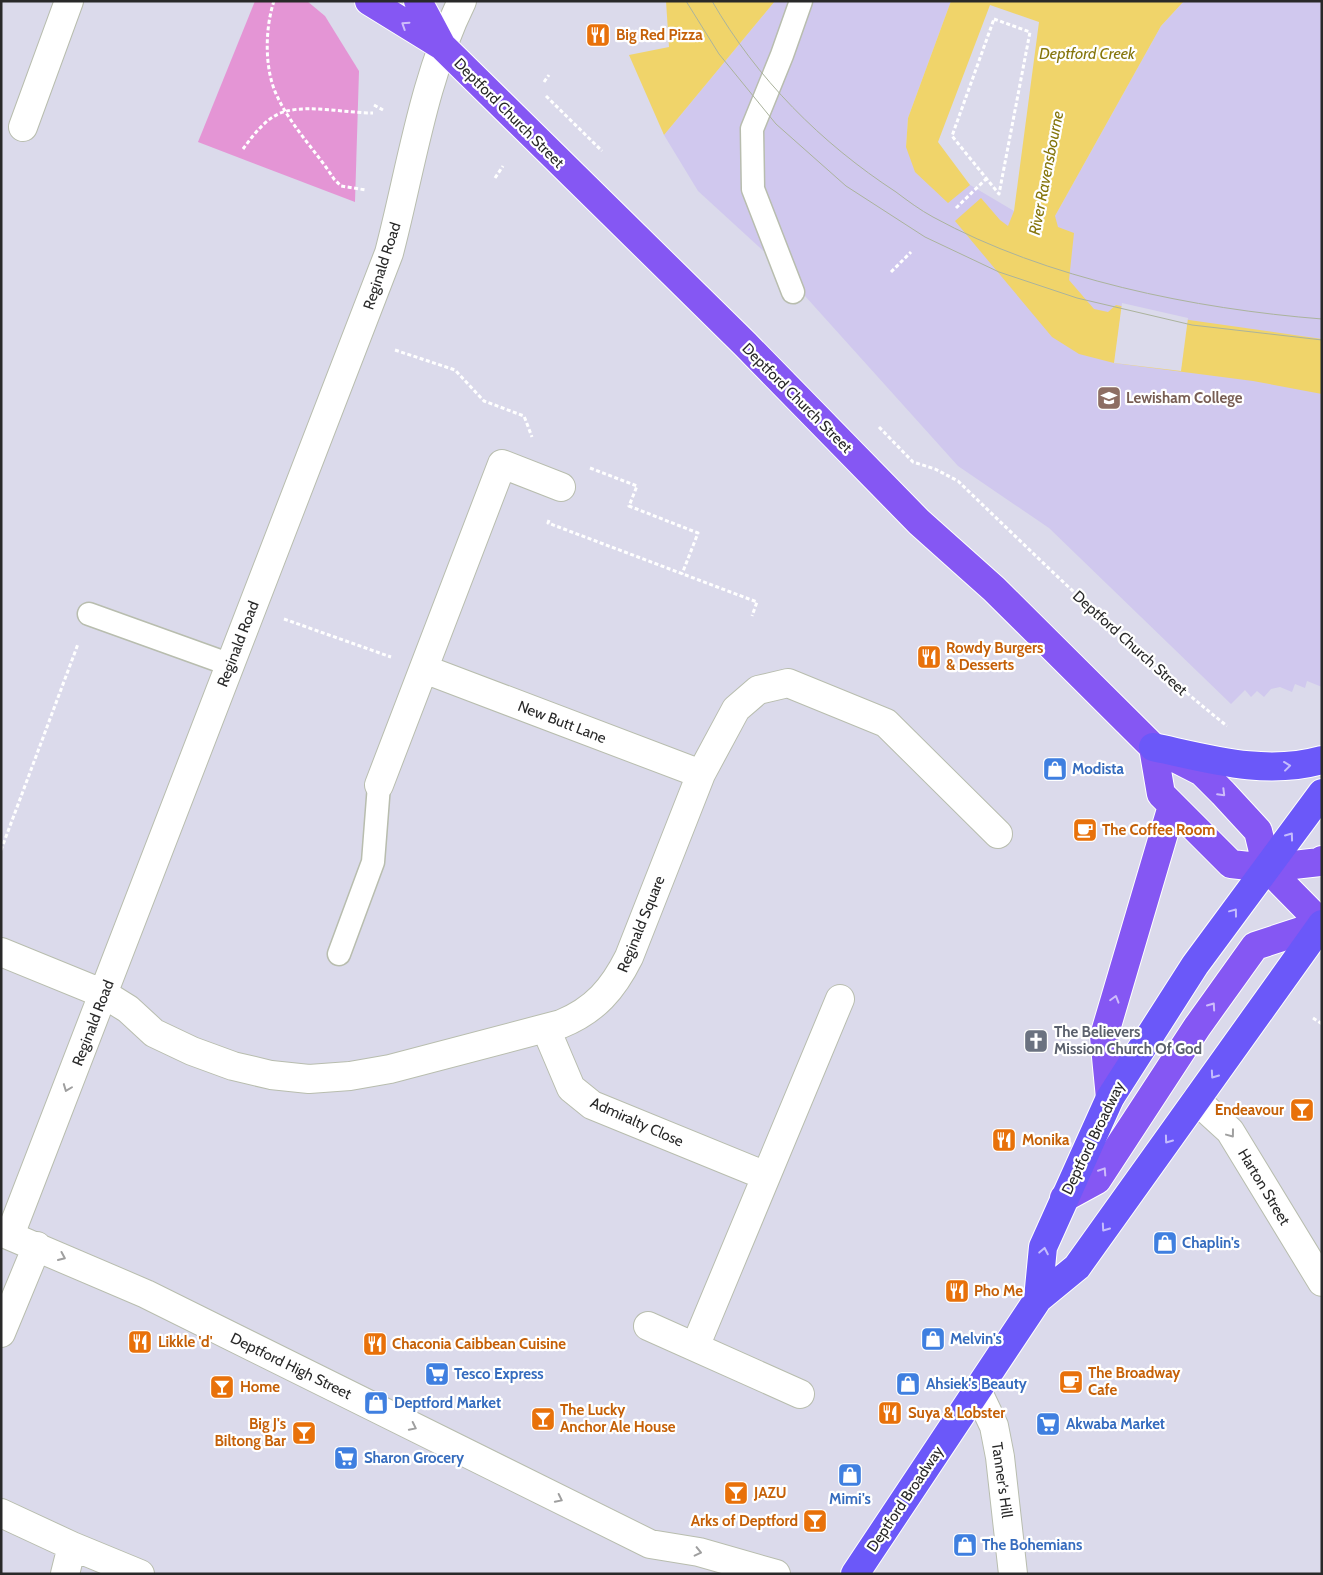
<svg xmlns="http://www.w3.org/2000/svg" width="1323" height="1575" font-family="Cabin,sans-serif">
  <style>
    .education { fill: #d0c8ee }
    .park { fill: #e495d5 }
    .water { fill: #f0d46a }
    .pier { fill: #dbdaeb }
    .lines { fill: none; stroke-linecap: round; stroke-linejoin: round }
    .service-casing { stroke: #b8bdae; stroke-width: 25 }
    .pedestrian-casing { stroke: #b8bdae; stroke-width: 30 }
    .minor-casing { stroke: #b8bdae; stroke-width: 30 }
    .primary-casing { stroke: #fff; stroke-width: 30 }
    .trunk-casing { stroke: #fff; stroke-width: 30 }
    .path { stroke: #fff; stroke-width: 3; stroke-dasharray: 4 2.5; stroke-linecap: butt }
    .service { stroke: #fff; stroke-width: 22 }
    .pedestrian { stroke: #fff; stroke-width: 28 }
    .minor { stroke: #fff; stroke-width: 28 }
    .primary { stroke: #8557f3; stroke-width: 28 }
    .trunk { stroke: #6b58f9; stroke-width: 28 }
    .tram { stroke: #abb39d; stroke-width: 1 }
    .oneway { stroke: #cebcfa }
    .oneway2 { stroke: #c4bcfd }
    .oneway3 { stroke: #9f9f9f }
    .labels { text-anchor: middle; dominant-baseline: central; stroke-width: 4.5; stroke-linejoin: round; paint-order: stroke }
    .food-label { font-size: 15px; font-weight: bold; fill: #c56008; stroke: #fff; text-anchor: start }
    .street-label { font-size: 15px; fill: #292929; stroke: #fff }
    .education-label { font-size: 15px; font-weight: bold; fill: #785e54; stroke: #fff; text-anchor: start }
    .shop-label { font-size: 15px; font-weight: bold; fill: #366cbe; stroke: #fff; text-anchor: start }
    .worship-label { font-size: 15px; font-weight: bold; fill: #5b616d; stroke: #fff; text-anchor: start }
    .water-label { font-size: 16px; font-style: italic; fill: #85750c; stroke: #fff }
  </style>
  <rect width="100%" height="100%" fill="#dbdaeb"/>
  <!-- education -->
  <path class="education" d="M 775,1 L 951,1 L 908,118 L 906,147 L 1014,211 L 1055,216 L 1161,26 L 1184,1 L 1322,1 L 1322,687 L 1307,681 L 1305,688 L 1295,684 L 1292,692 L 1280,687 L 1271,689 L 1264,697 L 1257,691 L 1251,697 L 1245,690 L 1231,704 L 1049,528 L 958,466 L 769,256 L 698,191 L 664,135 Z"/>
  <!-- park -->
  <path class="park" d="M 255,1 L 307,1 L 325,16 L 359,71 L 355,202 L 198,142 Z"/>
  <!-- water -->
  <path class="water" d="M 666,1 L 775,1 L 664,135 L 629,55 L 669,47 Z
    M 951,1 L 1184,1 L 1161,26 L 1055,216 L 1058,227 L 1074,233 L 1069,280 L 1094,309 L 1108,312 L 1116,305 L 1189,320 L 1322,339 L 1322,394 L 1253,381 L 1114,363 L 1079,354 L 1052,337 L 955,221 L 981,198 L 1000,220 L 1008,226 L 1014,211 L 1039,22 L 990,5 L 938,142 L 970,185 L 948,203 L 915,172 L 906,147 L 908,118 Z"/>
  <!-- pier -->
  <path class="pier" d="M 1122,303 L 1188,318 L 1181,371 L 1114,363 Z"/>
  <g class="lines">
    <defs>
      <path id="service" d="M 793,292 L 753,189 L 752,129 L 782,55 L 801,1
        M 89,614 L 231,665
        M 339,954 L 373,862 L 379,785"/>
      <path id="pedestrian" d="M 977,1390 L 994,1426 L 1000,1457 L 1013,1574"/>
      <path id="minor" d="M 23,127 L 69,1
        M 424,669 L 701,774
        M 379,785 L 502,464 L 561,487
        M 1,952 L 104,994 L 128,1009 L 154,1033 L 192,1051 L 233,1066 L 271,1075 L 309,1079 L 350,1076 L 390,1069 L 561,1024 C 595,1010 613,989 629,957 L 701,774 L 736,709 L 758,690 L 788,683 L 886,723 L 998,834
        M 546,1029 L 571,1088 L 592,1105 L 766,1176
        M 1196,1100 L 1230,1131 L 1322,1282
        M 1,1232 L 146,1294 L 650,1544 L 699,1552 L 776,1574
        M 10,1235 L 389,253 C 411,169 423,80 462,1
        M 648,1326 L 800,1394
        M 1,1333 L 37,1246
        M 695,1347 L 840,999
        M 1,1513 L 72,1546 L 65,1574
        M 72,1546 L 140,1574"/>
      <path id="primary" d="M 369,1 L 442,46
        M 418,1 L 442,46 L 745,344 L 919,522 L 994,589 L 1153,747 L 1202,772 L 1223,793 L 1258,831 L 1267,868
        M 1153,747 L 1161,794 L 1231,864 L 1267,868 L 1320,862 L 1322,860
        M 1267,868 L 1322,924
        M 1110,1098 L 1104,1036 L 1172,806
        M 1064,1198 L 1097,1180 L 1197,1027 L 1255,946 L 1322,924"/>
      <path id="trunk" d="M 1153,747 C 1209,759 1265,776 1322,760
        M 1038,1299 L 1043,1247 L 1110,1098 L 1195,965 L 1322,793
        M 855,1574 L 1038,1299 L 1077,1267 L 1322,924"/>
    </defs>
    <!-- service casing -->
    <use href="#service" class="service-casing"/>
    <!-- pedestrian casing -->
    <use href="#pedestrian" class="pedestrian-casing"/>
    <!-- minor casing -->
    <use href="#minor" class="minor-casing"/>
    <!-- primary casing -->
    <use href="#primary" class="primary-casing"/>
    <!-- trunk casing -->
    <use href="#trunk" class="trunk-casing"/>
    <!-- path -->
    <path class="path" d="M 274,1 C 265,28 264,69 277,96 C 291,126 316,151 334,179 L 341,186 L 366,190
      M 994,19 L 1030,32 L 999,194 L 952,136 Z
      M 544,82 L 549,75
      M 546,96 L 602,151
      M 374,105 L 383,110
      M 243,149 C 254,134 268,115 287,111 C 311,105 347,113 373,113
      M 495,178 L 503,166
      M 956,208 L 986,179
      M 891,272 L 911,252
      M 395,350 L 455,370 L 484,401 L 524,416 L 532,437
      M 879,427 L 913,462 L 935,469 L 958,481 C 1045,565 1132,650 1227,726
      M 590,468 L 637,486 L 629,506 L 698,533 L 682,574
      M 549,520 L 548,523 L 757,602 L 752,616
      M 284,619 L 391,657
      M 1,850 L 78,644
      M 1313,1018 L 1322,1024"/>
    <!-- service -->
    <use href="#service" class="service"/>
    <!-- pedestrian -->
    <use href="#pedestrian" class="pedestrian"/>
    <!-- minor -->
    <use href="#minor" class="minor"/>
    <!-- primary -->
    <use href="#primary" class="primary"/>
    <!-- trunk -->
    <use href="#trunk" class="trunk"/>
    <!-- tram -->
    <path class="tram" d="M 686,1 L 719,54 L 776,124 L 846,186 L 925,237 L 999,272 L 1077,298 L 1192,325 L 1322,340
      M 712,1 C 757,79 821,143 896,192 C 908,201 920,210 933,217 C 1046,279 1195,309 1322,319"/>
  </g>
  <!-- one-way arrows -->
  <defs><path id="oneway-chevron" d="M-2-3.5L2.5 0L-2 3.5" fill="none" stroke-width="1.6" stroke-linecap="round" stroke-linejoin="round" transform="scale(1.25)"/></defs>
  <g class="oneway">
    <use href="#oneway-chevron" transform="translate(405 25) rotate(-147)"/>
    <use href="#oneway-chevron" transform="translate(1222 793) rotate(45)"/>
    <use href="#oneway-chevron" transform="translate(1115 999) rotate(-74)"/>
    <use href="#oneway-chevron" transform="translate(1212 1006) rotate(-55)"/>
    <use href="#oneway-chevron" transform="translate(1103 1171) rotate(-57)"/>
  </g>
  <g class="oneway2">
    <use href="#oneway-chevron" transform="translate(1287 766) rotate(-7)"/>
    <use href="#oneway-chevron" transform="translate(1290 836) rotate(-54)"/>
    <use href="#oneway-chevron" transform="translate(1234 912) rotate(-53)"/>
    <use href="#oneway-chevron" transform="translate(1214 1075) rotate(125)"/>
    <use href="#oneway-chevron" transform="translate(1168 1140) rotate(126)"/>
    <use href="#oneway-chevron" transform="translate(1105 1228) rotate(125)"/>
    <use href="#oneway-chevron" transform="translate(1044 1251) rotate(-79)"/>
  </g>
  <g class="oneway3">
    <use href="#oneway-chevron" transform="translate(67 1088) rotate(111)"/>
    <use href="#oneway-chevron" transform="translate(1231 1134) rotate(53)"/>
    <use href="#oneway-chevron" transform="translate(62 1257) rotate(24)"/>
    <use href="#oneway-chevron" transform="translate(413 1427) rotate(26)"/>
    <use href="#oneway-chevron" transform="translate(559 1499) rotate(26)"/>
    <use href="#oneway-chevron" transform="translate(698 1552) rotate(13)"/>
  </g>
  <!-- icons -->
  <defs>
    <symbol id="restaurant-square" viewBox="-11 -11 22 22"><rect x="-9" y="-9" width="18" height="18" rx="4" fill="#e8710a" stroke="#fff"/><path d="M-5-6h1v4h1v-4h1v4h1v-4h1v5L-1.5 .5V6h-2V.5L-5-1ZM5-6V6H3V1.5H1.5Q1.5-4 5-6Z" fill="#fff"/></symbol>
    <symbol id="university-square" viewBox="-11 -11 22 22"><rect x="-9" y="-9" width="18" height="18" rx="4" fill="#8d6e63" stroke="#fff"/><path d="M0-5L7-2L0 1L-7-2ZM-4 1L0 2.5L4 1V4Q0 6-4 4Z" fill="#fff"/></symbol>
    <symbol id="shop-square" viewBox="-11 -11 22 22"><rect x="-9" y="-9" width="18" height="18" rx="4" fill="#3f7fe0" stroke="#fff"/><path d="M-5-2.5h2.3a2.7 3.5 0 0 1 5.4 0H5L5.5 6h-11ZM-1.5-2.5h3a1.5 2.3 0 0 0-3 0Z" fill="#fff"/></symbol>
    <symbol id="cafe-square" viewBox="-11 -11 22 22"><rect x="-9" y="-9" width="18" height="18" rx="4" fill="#e8710a" stroke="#fff"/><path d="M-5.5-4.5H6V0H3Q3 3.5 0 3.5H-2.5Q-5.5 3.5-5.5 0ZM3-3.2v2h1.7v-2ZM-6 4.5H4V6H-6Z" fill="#fff"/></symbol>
    <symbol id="church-square" viewBox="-11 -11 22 22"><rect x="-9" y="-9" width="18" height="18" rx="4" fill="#6b7280" stroke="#fff"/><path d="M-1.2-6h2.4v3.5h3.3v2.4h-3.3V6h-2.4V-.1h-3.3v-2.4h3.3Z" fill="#fff"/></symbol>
    <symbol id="bar-square" viewBox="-11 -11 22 22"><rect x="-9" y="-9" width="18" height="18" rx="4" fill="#e8710a" stroke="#fff"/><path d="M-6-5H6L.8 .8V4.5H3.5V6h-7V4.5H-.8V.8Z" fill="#fff"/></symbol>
    <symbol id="supermarket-square" viewBox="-11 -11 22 22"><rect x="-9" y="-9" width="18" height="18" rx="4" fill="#3f7fe0" stroke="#fff"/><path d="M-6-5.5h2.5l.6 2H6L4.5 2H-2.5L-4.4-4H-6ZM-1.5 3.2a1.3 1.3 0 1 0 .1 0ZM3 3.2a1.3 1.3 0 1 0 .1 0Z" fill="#fff"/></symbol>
  </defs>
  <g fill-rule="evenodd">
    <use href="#restaurant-square" x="584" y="21" width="28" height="28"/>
    <use href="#university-square" x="1095" y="384" width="28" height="28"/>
    <use href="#restaurant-square" x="915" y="643" width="28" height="28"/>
    <use href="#shop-square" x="1041" y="755" width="28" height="28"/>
    <use href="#cafe-square" x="1071" y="816" width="28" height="28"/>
    <use href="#church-square" x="1022" y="1027" width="28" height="28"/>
    <use href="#bar-square" x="1288" y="1096" width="28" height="28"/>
    <use href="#restaurant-square" x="990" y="1126" width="28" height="28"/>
    <use href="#shop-square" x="1151" y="1229" width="28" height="28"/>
    <use href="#restaurant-square" x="943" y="1277" width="28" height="28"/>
    <use href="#shop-square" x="919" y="1325" width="28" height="28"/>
    <use href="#restaurant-square" x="126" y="1328" width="28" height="28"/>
    <use href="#restaurant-square" x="361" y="1330" width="28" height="28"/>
    <use href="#supermarket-square" x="423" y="1360" width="28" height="28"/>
    <use href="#cafe-square" x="1057" y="1368" width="28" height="28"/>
    <use href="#shop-square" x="894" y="1370" width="28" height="28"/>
    <use href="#bar-square" x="208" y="1373" width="28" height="28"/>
    <use href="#shop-square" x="362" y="1389" width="28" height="28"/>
    <use href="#restaurant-square" x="876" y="1399" width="28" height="28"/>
    <use href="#bar-square" x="529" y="1405" width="28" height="28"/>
    <use href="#supermarket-square" x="1034" y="1410" width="28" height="28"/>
    <use href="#bar-square" x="290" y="1419" width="28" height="28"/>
    <use href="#supermarket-square" x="332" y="1444" width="28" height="28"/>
    <use href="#shop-square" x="836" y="1461" width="28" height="28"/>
    <use href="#bar-square" x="722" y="1479" width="28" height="28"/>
    <use href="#bar-square" x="801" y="1507" width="28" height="28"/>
    <use href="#shop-square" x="951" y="1531" width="28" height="28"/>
  </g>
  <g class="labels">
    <!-- food labels -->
    <g class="food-label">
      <text x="616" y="35">Big Red Pizza</text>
      <text x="946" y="648">Rowdy Burgers<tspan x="946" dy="17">&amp; Desserts</tspan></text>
      <text x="1102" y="830">The Coffee Room</text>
      <text x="1284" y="1110" text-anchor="end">Endeavour</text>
      <text x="1022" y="1140">Monika</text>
      <text x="974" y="1291">Pho Me</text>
      <text x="158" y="1342">Likkle 'd'</text>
      <text x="392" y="1344">Chaconia Caibbean Cuisine</text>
      <text x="1088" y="1373">The Broadway<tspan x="1088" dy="17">Cafe</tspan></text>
      <text x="240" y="1387">Home</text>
      <text x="560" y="1410">The Lucky<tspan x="560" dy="17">Anchor Ale House</tspan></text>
      <text x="908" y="1413">Suya &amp; Lobster</text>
      <text x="286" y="1424" text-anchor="end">Big J's<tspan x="286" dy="17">Biltong Bar</tspan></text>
      <text x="754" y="1493">JAZU</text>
      <text x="798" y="1521" text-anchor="end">Arks of Deptford</text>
    </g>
    <!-- street labels -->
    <g class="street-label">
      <text transform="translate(509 113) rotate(45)">Deptford Church Street</text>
      <text transform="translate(382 266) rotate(-72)">Reginald Road</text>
      <text transform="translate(797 398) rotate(45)">Deptford Church Street</text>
      <text transform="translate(1130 643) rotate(42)">Deptford Church Street</text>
      <text transform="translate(238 644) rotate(-69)">Reginald Road</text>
      <text transform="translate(562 722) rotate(21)">New Butt Lane</text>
      <text transform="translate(641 924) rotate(-68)">Reginald Square</text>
      <text transform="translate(93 1023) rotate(-69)">Reginald Road</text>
      <text transform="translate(637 1122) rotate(24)">Admiralty Close</text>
      <text transform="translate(1093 1138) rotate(-64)">Deptford Broadway</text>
      <text transform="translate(1264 1187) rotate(59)">Harton Street</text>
      <text transform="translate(291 1366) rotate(26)">Deptford High Street</text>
      <text transform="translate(1002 1480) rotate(82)">Tanner's Hill</text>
      <text transform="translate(905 1499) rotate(-56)">Deptford Broadway</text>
    </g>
    <!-- education labels -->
    <g class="education-label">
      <text x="1126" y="398">Lewisham College</text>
    </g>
    <!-- shop labels -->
    <g class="shop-label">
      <text x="1072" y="769">Modista</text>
      <text x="1182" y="1243">Chaplin's</text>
      <text x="950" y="1339">Melvin's</text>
      <text x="454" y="1374">Tesco Express</text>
      <text x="926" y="1384">Ahsiek's Beauty</text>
      <text x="394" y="1403">Deptford Market</text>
      <text x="1066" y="1424">Akwaba Market</text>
      <text x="364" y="1458">Sharon Grocery</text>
      <text x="850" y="1499" text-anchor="middle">Mimi's</text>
      <text x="982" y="1545">The Bohemians</text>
    </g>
    <!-- worship labels -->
    <g class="worship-label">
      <text x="1054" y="1032">The Believers<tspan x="1054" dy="17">Mission Church Of God</tspan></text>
    </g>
    <!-- water labels -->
    <g class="water-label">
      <text x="1087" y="53">Deptford Creek</text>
      <text transform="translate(1046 173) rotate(-79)">River Ravensbourne</text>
    </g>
  </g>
  <!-- border -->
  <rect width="1323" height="1575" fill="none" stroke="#292929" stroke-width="5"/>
</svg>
